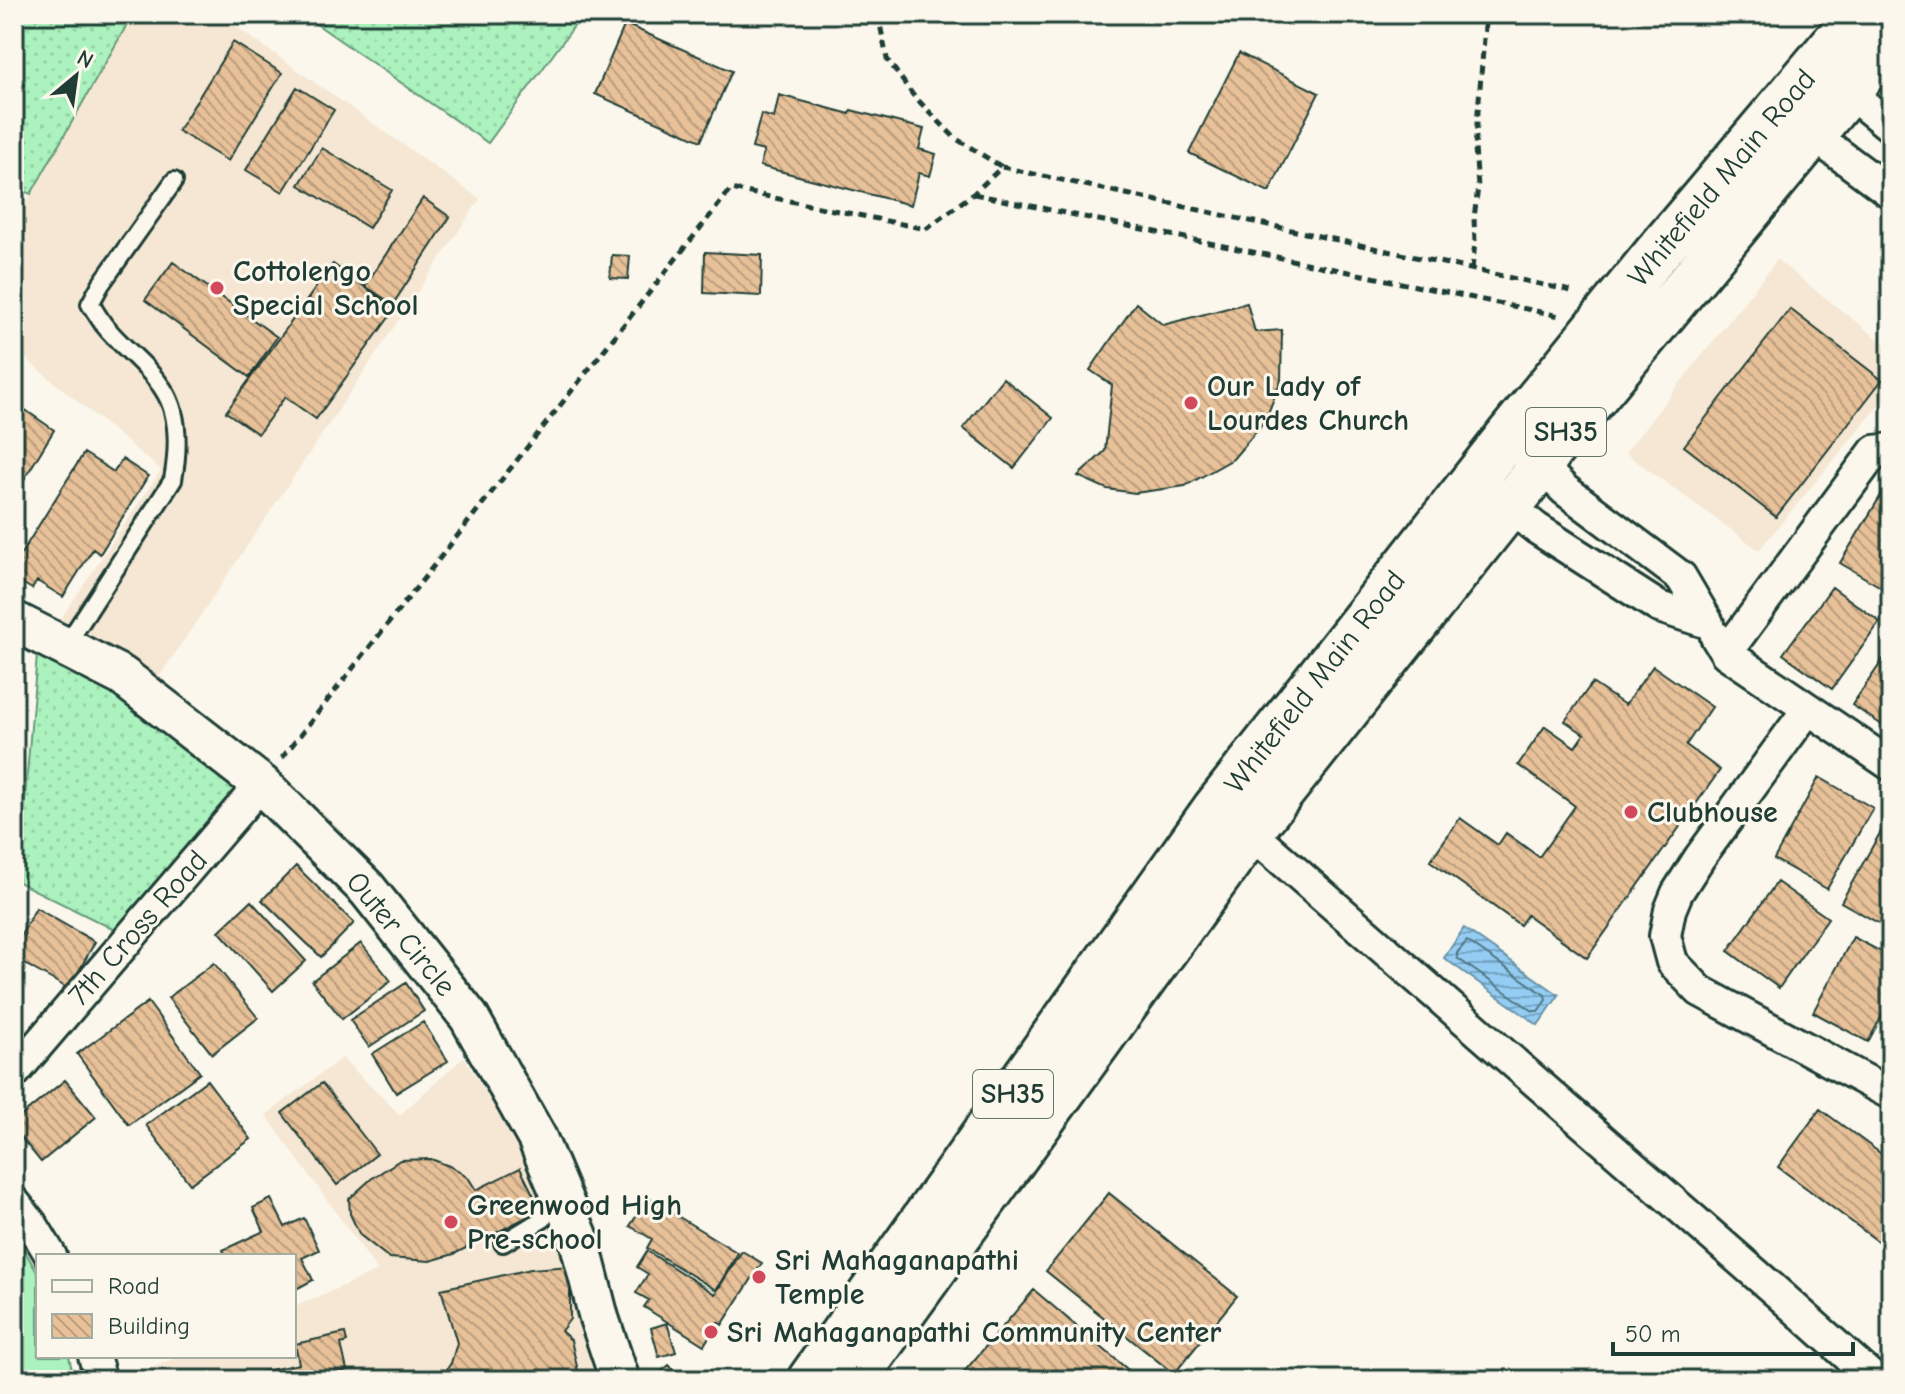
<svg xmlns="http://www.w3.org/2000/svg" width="1905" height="1394" font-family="'Comic Neue',sans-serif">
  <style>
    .built { fill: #f5e7d3 }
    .grass { fill: url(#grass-dots); stroke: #659879; stroke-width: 2 }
    .green { fill: #abf2be; stroke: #659879; stroke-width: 2 }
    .water { fill: url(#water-rules); stroke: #6593a7; stroke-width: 2 }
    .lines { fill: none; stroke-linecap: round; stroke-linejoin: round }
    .shore { stroke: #4e7680; stroke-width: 2 }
    .building { fill: url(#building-back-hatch); stroke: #1f3d34; stroke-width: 2 }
    .service-casing { stroke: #1f3d34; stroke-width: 22 }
    .minor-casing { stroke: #1f3d34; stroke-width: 36 }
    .tertiary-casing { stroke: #1f3d34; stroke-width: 44 }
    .primary-casing { stroke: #1f3d34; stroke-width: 50 }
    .path { stroke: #1f3d34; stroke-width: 5; stroke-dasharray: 8 6; stroke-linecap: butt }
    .service { stroke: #fbf7ec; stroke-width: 16 }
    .minor { stroke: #fbf7ec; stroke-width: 30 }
    .tertiary { stroke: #fbf7ec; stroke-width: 38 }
    .primary { stroke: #fbf7ec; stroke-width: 44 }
    .poi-dot { fill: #d1495b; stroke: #fbf7ec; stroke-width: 3 }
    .labels { text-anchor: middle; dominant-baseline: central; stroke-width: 6; stroke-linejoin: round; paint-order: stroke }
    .shield { fill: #fbf7ec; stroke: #61756b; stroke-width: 2 }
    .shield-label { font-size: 28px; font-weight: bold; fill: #1f3d34 }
    .street-label { font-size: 30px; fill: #1f3d34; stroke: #fbf7ec }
    .poi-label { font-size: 30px; font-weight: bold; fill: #1f3d34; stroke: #fbf7ec; text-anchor: start }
  </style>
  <defs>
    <pattern id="grass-dots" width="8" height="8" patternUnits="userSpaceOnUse" patternTransform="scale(2)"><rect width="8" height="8" fill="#abf2be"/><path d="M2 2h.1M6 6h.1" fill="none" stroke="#93d0a4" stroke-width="1.8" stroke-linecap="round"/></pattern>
    <pattern id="water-rules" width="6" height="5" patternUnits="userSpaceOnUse" patternTransform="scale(2)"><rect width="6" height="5" fill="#94ccf3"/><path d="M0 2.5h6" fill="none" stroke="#78a7c6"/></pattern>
    <pattern id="building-back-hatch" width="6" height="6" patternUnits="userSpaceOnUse" patternTransform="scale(2)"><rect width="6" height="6" fill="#e8c199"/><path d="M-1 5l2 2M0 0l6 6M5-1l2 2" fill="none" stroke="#bb9e7e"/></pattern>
  </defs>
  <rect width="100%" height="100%" fill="#fbf7ec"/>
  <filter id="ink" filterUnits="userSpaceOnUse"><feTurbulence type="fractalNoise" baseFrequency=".0125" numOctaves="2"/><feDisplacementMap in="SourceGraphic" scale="16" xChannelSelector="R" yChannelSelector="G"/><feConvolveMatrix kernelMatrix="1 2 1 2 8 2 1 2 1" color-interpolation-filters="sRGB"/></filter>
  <g filter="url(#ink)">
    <!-- built -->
    <path class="built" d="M 133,14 L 218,14 L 480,199 L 155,683 L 56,626 L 161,470 L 14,349 L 14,228 L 31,194 Z
      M 1777,260 L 1891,349 L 1891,391 L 1759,550 L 1625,453 Z
      M 464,1057 L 544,1189 L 605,1380 L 131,1380 L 131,1377 L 179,1356 L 294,1356 L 294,1307 L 378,1271 L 266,1115 L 342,1058 L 400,1115 Z"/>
    <!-- grass -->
    <path class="grass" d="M 14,14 L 133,14 L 31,194 L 14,187 Z
      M 302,14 L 583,14 L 488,143 Z
      M 37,655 L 111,693 L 235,789 L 115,930 L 18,882 Z"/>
    <!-- green -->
    <path class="green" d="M 14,1232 L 38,1274 L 38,1356 L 69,1356 L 74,1380 L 14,1380 Z"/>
    <!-- water -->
    <path class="water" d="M 1464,928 L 1559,995 L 1538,1025 L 1444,958 Z"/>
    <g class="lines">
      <!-- shore -->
      <path class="shore" d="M 1467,941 L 1545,995 L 1546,1000 L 1538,1011 L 1533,1011 L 1457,958 L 1457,953 Z"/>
    </g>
    <!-- building -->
    <path class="building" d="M 625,24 L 732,71 L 701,141 L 595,94 Z
      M 233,42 L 282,73 L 228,161 L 178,131 Z
      M 1239,53 L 1319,93 L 1269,192 L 1189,153 Z
      M 297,87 L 334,110 L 283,192 L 246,170 Z
      M 779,95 L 850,114 L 851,110 L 924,129 L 919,149 L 936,154 L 930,176 L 919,173 L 911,205 L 760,166 L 764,151 L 752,148 L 761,114 L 774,118 Z
      M 322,148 L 392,190 L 369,228 L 299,185 Z
      M 423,198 L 450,217 L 393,304 L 365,286 Z
      M 705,252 L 762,255 L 761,296 L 704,293 Z
      M 612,255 L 630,256 L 628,279 L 610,278 Z
      M 173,262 L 277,337 L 249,377 L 145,300 Z
      M 333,264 L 395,309 L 316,419 L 285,397 L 258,434 L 226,412 Z
      M 1136,303 L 1163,325 L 1247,303 L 1255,332 L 1282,330 L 1281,380 L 1265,421 L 1233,459 L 1185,486 L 1135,493 L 1107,489 L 1078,476 L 1105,451 L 1112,385 L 1090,370 Z
      M 1790,309 L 1882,380 L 1776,517 L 1684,446 Z
      M 1003,378 L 1053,418 L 1014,468 L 963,428 Z
      M 14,402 L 54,430 L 14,496 Z
      M 84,453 L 114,472 L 122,459 L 148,476 L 100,554 L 93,549 L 63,597 L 37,581 L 32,589 L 14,578 L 14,565 Z
      M 1883,492 L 1891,497 L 1891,593 L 1840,563 Z
      M 1832,587 L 1880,622 L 1832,689 L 1783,654 Z
      M 1891,648 L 1891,731 L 1852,705 Z
      M 1653,666 L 1712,707 L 1686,745 L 1720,770 L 1587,958 L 1527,915 L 1520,925 L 1430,861 L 1460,818 L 1498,845 L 1506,833 L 1539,857 L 1575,806 L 1518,765 L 1545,726 L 1575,747 L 1584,734 L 1565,721 L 1592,683 L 1625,705 Z
      M 1819,777 L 1873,808 L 1827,889 L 1774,859 Z
      M 1888,819 L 1891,821 L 1891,930 L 1841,902 Z
      M 296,866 L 354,923 L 321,957 L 262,900 Z
      M 1777,882 L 1828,918 L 1779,988 L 1728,951 Z
      M 251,901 L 306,961 L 273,991 L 219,931 Z
      M 36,908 L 95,942 L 69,989 L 14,958 L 14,948 Z
      M 1853,937 L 1891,957 L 1891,999 L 1868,1042 L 1813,1012 Z
      M 361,943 L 391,981 L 342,1019 L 312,981 Z
      M 214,963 L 258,1018 L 212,1054 L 168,998 Z
      M 406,983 L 424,1011 L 369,1047 L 350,1020 Z
      M 148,1002 L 200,1073 L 129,1125 L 77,1054 Z
      M 423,1022 L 448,1061 L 396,1093 L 372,1054 Z
      M 65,1080 L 96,1117 L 41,1162 L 14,1129 L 14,1122 Z
      M 207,1080 L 251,1139 L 190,1184 L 146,1125 Z
      M 322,1083 L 377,1154 L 337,1185 L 282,1113 Z
      M 1820,1109 L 1891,1161 L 1891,1251 L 1778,1167 Z
      M 431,1159 L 449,1166 L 461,1173 L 469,1179 L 476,1190 L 520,1168 L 541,1210 L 454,1254 L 430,1261 L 389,1258 L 360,1235 L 350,1214 L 349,1199 L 371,1179 L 400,1160 Z
      M 1109,1193 L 1237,1296 L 1174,1374 L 1046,1271 Z
      M 648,1198 L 738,1253 L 716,1290 L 647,1248 L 652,1239 L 630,1226 Z
      M 271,1199 L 285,1227 L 304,1218 L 319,1250 L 302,1258 L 313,1280 L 294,1290 L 294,1256 L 226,1256 L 223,1250 L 264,1231 L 253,1208 Z
      M 647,1251 L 715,1294 L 742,1251 L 762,1263 L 722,1325 L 718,1322 L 704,1345 L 644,1307 L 649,1300 L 636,1293 L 648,1274 L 637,1267 Z
      M 570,1266 L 570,1319 L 561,1331 L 571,1340 L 580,1380 L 440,1380 L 451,1363 L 457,1343 L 441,1289 L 531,1269 Z
      M 1034,1290 L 1140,1380 L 957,1380 Z
      M 667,1323 L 676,1352 L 659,1357 L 651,1328 Z
      M 345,1333 L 347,1342 L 341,1344 L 347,1370 L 305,1380 L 254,1380 L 260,1379 L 260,1372 L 299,1364 L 295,1344 Z
      M 669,1365 L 683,1380 L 652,1380 L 652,1379 Z"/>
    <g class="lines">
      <defs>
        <path id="service" d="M 65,647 L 173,480 C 178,452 180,414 163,389 C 147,364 122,348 104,325 C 99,318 95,311 90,304 L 101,284 L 174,181
          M 503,1243 L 543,1219 L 545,1203 L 560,1196"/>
        <path id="minor" d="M 1847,91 L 1891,127
          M 1812,134 L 1891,193
          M 1495,495 L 1536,528 L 1659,607 L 1708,623 L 1681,577 L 1565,490 L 1528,454
          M 1716,637 L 1726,653 L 1891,765
          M 1726,653 L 1875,451 L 1891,449
          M 1808,709 L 1700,857 L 1677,893 L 1670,910 L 1665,936 L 1672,962 L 1700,991 L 1891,1094
          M 1250,832 L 1781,1296 L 1875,1380
          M 14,1073 L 261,784
          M 14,1202 L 33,1226 L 51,1256
          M 94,1356 L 101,1380"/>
        <path id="tertiary" d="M 14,621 L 122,676 L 261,784 L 367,889 L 469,1017 L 537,1138 L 578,1236 L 599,1318 L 620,1380"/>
        <path id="primary" d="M 810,1380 L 1215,809 L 1509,435 L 1655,255 L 1859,14
          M 854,1380 L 1250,832 L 1541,466 L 1549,452 L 1891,40"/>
      </defs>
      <!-- service casing -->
      <use href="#service" class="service-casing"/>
      <!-- minor casing -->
      <use href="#minor" class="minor-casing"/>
      <!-- tertiary casing -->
      <use href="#tertiary" class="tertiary-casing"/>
      <!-- primary casing -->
      <use href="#primary" class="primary-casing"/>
      <!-- path -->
      <path class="path" d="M 878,14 L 887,59 L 913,95 L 955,138 L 1002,167
        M 974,194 L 1560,316
        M 1472,269 L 1475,243 L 1474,218 L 1478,187 L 1475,148 L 1486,14
        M 282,758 L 731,189 L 926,229 L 973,194 L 1002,167 L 1576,292"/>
      <!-- service -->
      <use href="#service" class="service"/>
      <!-- minor -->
      <use href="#minor" class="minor"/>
      <!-- tertiary -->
      <use href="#tertiary" class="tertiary"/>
      <!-- primary -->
      <use href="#primary" class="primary"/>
    </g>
  </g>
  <!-- markers -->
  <g class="poi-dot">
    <circle cx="217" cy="288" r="8"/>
    <circle cx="1191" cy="403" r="8"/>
    <circle cx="1631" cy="812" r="8"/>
    <circle cx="451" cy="1222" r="8"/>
    <circle cx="759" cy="1277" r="8"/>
    <circle cx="711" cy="1332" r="8"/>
  </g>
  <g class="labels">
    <!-- shield labels -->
    <g class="shield">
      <rect x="1526" y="408" width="80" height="48" rx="6"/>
      <rect x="973" y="1070" width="80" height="48" rx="6"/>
    </g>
    <g class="shield-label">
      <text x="1566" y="432">SH35</text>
      <text x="1013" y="1094">SH35</text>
    </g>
    <!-- street labels -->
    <g class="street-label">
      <text transform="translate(1722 178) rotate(-50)">Whitefield Main Road</text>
      <text transform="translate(1315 682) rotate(-52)">Whitefield Main Road</text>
      <text transform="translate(138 928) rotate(-49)">7th Cross Road</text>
      <text transform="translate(401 934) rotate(50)">Outer Circle</text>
    </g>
    <!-- poi labels -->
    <g class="poi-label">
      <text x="233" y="271">Cottolengo<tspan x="233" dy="34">Special School</tspan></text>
      <text x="1207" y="386">Our Lady of<tspan x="1207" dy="34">Lourdes Church</tspan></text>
      <text x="1647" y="812">Clubhouse</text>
      <text x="467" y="1205">Greenwood High<tspan x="467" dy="34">Pre-school</tspan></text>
      <text x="775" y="1260">Sri Mahaganapathi<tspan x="775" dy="34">Temple</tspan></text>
      <text x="727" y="1332">Sri Mahaganapathi Community Center</text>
    </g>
  </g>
  <!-- margin -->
  <rect width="1905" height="1394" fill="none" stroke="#fbf7ec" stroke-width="48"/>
  <rect x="24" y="24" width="1857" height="1346" fill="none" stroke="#1f3d34" stroke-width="3" filter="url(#ink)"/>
  <!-- legend -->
  <rect x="36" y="1254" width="260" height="104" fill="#fbf7ec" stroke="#a3ada2" stroke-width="2"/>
  <rect x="52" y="1280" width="40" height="12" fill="#fbf7ec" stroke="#a3ada2" stroke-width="2"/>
  <text x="108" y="1294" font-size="24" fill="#1f3d34">Road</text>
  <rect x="52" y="1314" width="40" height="24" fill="url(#building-back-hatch)" stroke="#a3ada2" stroke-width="2"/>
  <text x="108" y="1334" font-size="24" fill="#1f3d34">Building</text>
  <!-- north arrow -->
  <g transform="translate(76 76) rotate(29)" stroke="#fbf7ec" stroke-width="6" paint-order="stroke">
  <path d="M0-6L14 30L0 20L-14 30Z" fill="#1f3d34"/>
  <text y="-12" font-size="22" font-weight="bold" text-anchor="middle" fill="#1f3d34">N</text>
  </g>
  <!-- scale -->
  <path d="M1613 1342v12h240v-12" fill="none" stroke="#1f3d34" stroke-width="4"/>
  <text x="1625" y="1342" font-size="24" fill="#1f3d34" stroke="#fbf7ec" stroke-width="6" paint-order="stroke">50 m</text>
</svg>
